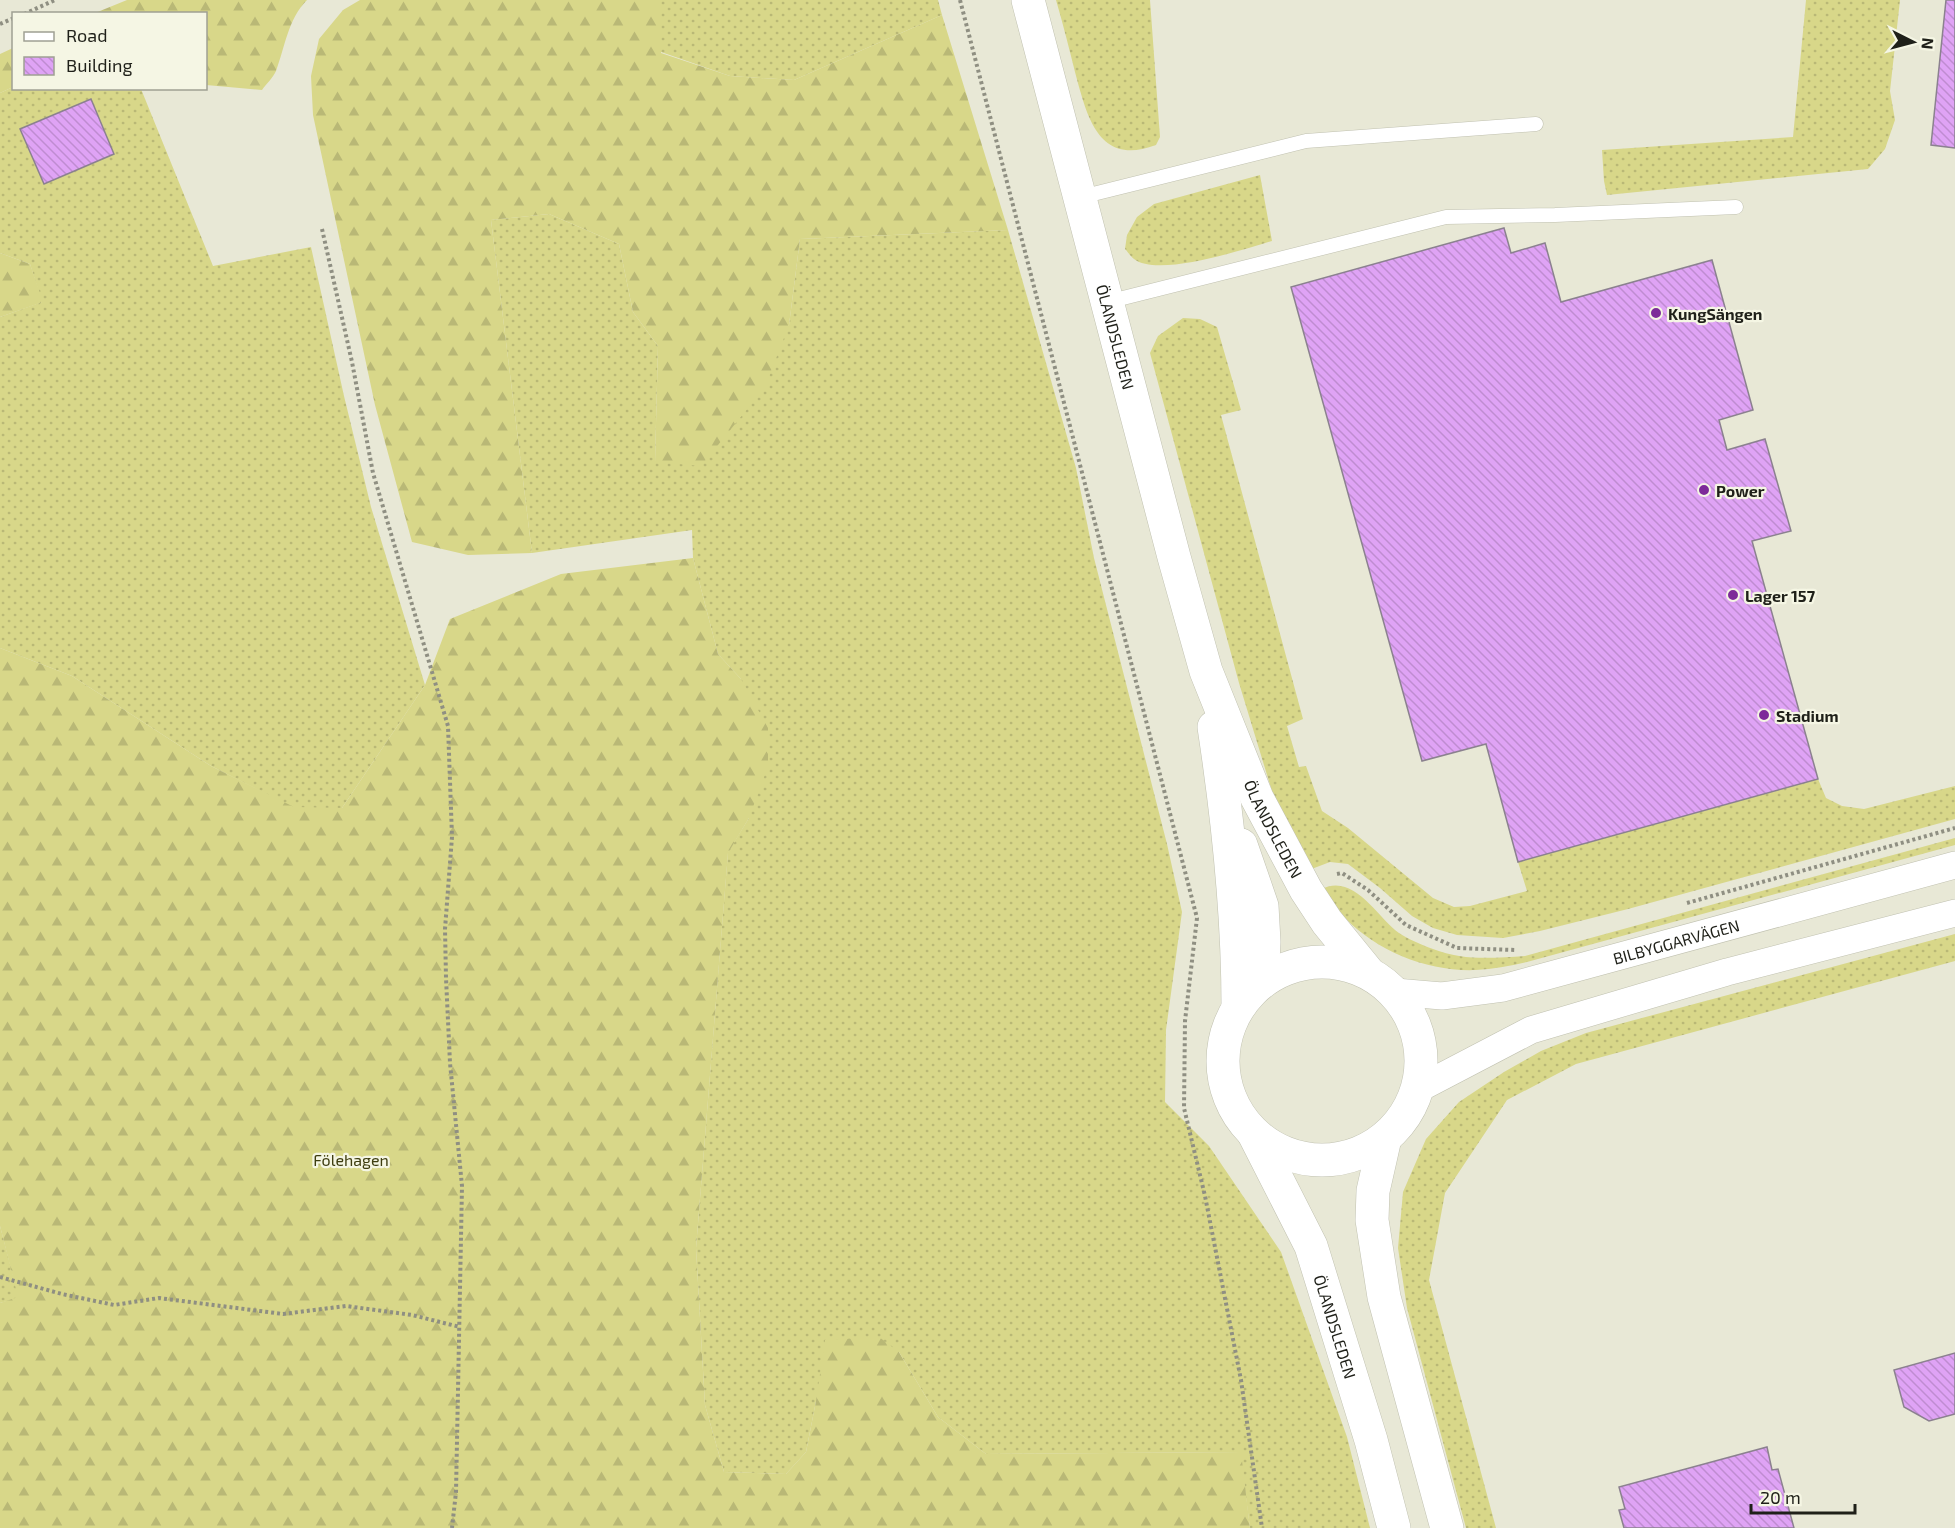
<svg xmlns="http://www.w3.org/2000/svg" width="1955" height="1528" font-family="'Exo 2',sans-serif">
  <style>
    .grass { fill: url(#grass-dots) }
    .forest { fill: url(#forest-firs) }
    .building { fill: url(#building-back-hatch); stroke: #8b818f; stroke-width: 1.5 }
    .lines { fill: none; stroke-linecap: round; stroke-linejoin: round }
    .service-casing { stroke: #c0c1b0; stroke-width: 15 }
    .minor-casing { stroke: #c0c1b0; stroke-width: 28 }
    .secondary-casing { stroke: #c0c1b0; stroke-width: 34 }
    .path { stroke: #8f8f82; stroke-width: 4; stroke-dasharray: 3 3; stroke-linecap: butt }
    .service { stroke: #fff; stroke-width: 14 }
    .minor { stroke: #fff; stroke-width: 27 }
    .secondary { stroke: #fff; stroke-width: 33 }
    .poi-dot { fill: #7d2a99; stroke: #f5f6e4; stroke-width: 2 }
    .labels { text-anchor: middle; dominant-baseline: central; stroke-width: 4.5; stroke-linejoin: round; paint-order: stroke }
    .poi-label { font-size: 16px; font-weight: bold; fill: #1f2019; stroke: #f5f6e4; text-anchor: start }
    .street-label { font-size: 16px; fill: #1f2019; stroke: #f5f6e4 }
    .park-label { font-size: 16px; fill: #3e3d10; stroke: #f5f6e4 }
  </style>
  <defs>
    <pattern id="grass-dots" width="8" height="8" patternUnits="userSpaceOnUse" patternTransform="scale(1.5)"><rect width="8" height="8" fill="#d8d789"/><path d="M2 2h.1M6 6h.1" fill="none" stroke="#b9b876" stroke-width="1.8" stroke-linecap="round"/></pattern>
    <pattern id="forest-firs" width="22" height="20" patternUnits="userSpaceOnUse" patternTransform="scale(1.5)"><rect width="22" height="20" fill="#d8d789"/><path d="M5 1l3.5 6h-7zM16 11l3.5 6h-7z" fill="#b9b876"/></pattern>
    <pattern id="building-back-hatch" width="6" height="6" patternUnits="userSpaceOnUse" patternTransform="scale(1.5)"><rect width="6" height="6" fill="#dfa3f5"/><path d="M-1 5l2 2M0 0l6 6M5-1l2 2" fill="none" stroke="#bf8cd1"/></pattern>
  </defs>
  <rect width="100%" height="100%" fill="#e8e8d6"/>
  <!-- grass -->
  <path class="grass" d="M 661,0 L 938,0 L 942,15 L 794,80 L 730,76 L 661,52 Z
    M 1056,0 L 1150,0 L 1160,137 L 1156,145 C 1098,167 1087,116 1075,72 C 1069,48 1063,24 1056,0 Z
    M 1806,0 L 1900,0 L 1890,91 L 1895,120 L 1885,149 L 1868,169 L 1607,195 L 1604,181 L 1602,150 L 1793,137 Z
    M 13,87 L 141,89 L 213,266 L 311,247 L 344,396 L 371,507 L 425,685 L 342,808 L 294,808 L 211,766 L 72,676 L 0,648 L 0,317 L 42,302 L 30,264 L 0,253 L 0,93 Z
    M 1260,175 L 1272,241 C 1244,249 1158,278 1134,259 C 1131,257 1128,252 1125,249 L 1127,235 L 1137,217 L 1154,204 Z
    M 549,214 L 619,244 L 633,312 L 658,346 L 655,462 L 789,325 L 800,239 L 1008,230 L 1076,468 L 1094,558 L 1167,844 L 1182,912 L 1166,1030 L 1165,1102 L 1209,1146 L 1281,1252 L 1347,1437 L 1370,1528 L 1250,1528 L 1240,1452 L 986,1454 L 938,1417 L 899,1352 L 816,1401 L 806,1452 L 786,1474 L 724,1472 L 705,1405 L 696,1248 L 728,852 L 749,818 L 741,679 L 718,654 L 693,558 L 692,530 L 532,553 L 491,220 Z
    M 1183,318 L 1200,319 L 1217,327 L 1241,410 L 1221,415 L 1303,719 L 1287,726 L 1299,767 L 1306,766 L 1322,811 L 1348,828 L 1433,898 L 1454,907 L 1470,906 L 1527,891 L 1518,862 L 1818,779 L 1826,798 L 1842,806 L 1864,809 L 1955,786 L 1955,819 L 1628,909 L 1540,931 L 1503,938 L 1457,935 L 1433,928 L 1412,916 L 1380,888 L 1348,864 L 1330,862 L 1309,870 L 1278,811 L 1239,683 L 1150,353 L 1158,336 Z
    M 1955,838 L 1955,845 L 1527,962 C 1510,966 1493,969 1476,970 C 1429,972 1378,952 1345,918 C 1336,909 1329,899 1320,890 C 1353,871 1376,916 1399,933 C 1408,939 1422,945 1433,949 C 1463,961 1494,958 1525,956 Z
    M 1955,934 L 1955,961 L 1576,1064 L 1507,1100 L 1445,1193 L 1429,1280 L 1496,1528 L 1466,1528 L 1407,1308 L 1398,1248 L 1403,1192 L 1426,1139 L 1459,1102 L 1504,1072 L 1541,1051 L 1586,1033 Z
    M 0,1226 L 19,1298 L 0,1303 Z"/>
  <!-- forest -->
  <path class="forest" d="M 127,0 L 307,0 C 288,19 285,47 276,71 C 273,78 266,84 262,90 L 206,85 L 206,14 L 95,13 Z
    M 360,0 L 661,0 L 661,53 L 730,76 L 794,80 L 942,15 L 1008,230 L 800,239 L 789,325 L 765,387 L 701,466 L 655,462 L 658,346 L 633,312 L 619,244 L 549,214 L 491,220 L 532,553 L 468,555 L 412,542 L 375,405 L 313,115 L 311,76 L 319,39 L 343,10 Z
    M 13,48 L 13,87 L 0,93 L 0,54 Z
    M 0,253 L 30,264 L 43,302 L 0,317 Z
    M 693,558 L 718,654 L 741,679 L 768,728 L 768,766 L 749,818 L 728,853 L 696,1248 L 705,1405 L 724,1472 L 786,1474 L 806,1452 L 816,1401 L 825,1340 L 879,1337 L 899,1352 L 938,1417 L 986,1454 L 1241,1452 L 1250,1528 L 0,1528 L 0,1303 L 18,1297 L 0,1226 L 0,648 L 72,676 L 211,766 L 294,807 L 342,808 L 425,685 L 450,619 L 561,574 Z"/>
  <!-- building -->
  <path class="building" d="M 1946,0 L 1955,0 L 1955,148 L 1931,145 Z
    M 91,99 L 114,154 L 44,184 L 20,129 Z
    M 1504,228 L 1511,253 L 1545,243 L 1561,302 L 1712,260 L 1753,410 L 1719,420 L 1727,450 L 1765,439 L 1791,531 L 1752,541 L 1818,779 L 1518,862 L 1486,744 L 1422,761 L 1291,287 Z
    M 1955,1353 L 1955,1414 L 1929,1421 L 1904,1407 L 1894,1370 Z
    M 1767,1447 L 1772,1470 L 1778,1469 L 1794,1528 L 1624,1528 L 1619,1510 L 1625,1509 L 1619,1487 Z"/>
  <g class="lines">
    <defs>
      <path id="service" d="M 1081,197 L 1306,141 L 1536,124
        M 1107,302 L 1446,217 L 1555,215 L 1736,207"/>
      <g id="minor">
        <path id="s1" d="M 1395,992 L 1442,996 L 1503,988 L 1955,865"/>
        <path d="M 1418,1089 L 1531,1030 L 1727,972 L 1955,913"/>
      </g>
      <g id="secondary">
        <path id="s2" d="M 1028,0 L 1174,557 L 1206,671 L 1257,798 L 1306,890 L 1327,922 L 1367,971"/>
        <path d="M 1214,727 C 1228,819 1238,913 1238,1006"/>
        <path d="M 1241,845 L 1262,906 L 1264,942 L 1262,981"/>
        <circle cx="1322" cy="1061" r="99"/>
        <path id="s3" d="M 1254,1134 L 1311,1246 L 1371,1440 L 1394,1528"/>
        <path d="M 1385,1138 L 1373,1191 L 1372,1220 L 1384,1297 L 1447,1528"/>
      </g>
    </defs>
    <!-- service casing -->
    <use href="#service" class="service-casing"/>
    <!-- minor casing -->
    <use href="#minor" class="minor-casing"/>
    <!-- secondary casing -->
    <use href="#secondary" class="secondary-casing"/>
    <!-- path -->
    <path class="path" d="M 960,0 L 1197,918 L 1185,1021 L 1184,1108 L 1205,1196 L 1241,1380 L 1262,1528
      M 24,14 L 55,0
      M 0,24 L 14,18
      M 322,229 L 352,362 L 373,473 L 448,726 L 452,837 L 445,929 L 446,978 L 450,1063 L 462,1186 L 456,1492 L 452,1528
      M 1337,874 L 1342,873 L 1368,890 L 1406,925 L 1457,948 L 1515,950
      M 1687,903 L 1955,828
      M 0,1277 L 62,1294 L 114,1305 L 159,1298 L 283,1314 L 346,1306 L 412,1315 L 460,1327"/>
    <!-- service -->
    <use href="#service" class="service"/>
    <!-- minor -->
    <use href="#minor" class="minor"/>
    <!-- secondary -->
    <use href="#secondary" class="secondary"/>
  </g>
  <!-- markers -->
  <g class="poi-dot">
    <circle cx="1656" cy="313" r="6"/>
    <circle cx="1704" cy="490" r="6"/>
    <circle cx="1733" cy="595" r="6"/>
    <circle cx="1764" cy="715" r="6"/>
  </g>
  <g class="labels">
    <!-- poi labels -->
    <g class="poi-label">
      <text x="1668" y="313">KungSängen</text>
      <text x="1716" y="490">Power</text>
      <text x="1745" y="595">Lager 157</text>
      <text x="1776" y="715">Stadium</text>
    </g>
    <!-- street labels -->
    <g class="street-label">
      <text stroke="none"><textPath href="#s2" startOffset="348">ÖLANDSLEDEN</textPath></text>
      <text stroke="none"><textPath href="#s2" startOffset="866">ÖLANDSLEDEN</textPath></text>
      <text stroke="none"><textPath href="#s1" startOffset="288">BILBYGGARVÄGEN</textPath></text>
      <text stroke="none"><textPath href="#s3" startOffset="210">ÖLANDSLEDEN</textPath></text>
    </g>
    <!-- park labels -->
    <g class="park-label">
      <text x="351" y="1159">Fölehagen</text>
    </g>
  </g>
  <!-- legend -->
  <rect x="12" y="12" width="195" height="78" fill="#f5f6e4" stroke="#9fa093" stroke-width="1.5"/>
  <rect x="24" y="32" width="30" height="9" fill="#ffffff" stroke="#9fa093" stroke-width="1.5"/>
  <text x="66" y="42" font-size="18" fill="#1f2019">Road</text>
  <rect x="24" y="57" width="30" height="18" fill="url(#building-back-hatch)" stroke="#9fa093" stroke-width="1.5"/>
  <text x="66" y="72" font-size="18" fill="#1f2019">Building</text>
  <!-- north arrow -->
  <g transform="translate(1913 42) rotate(96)" stroke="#f5f6e4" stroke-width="4.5" paint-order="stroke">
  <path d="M0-4.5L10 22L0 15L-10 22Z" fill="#1f2019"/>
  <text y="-9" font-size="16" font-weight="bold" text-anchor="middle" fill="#1f2019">N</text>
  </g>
  <!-- scale -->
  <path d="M1751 1504v9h104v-9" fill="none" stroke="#1f2019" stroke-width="3"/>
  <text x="1760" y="1504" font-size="18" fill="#1f2019" stroke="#f5f6e4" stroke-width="4.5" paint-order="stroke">20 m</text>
</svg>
